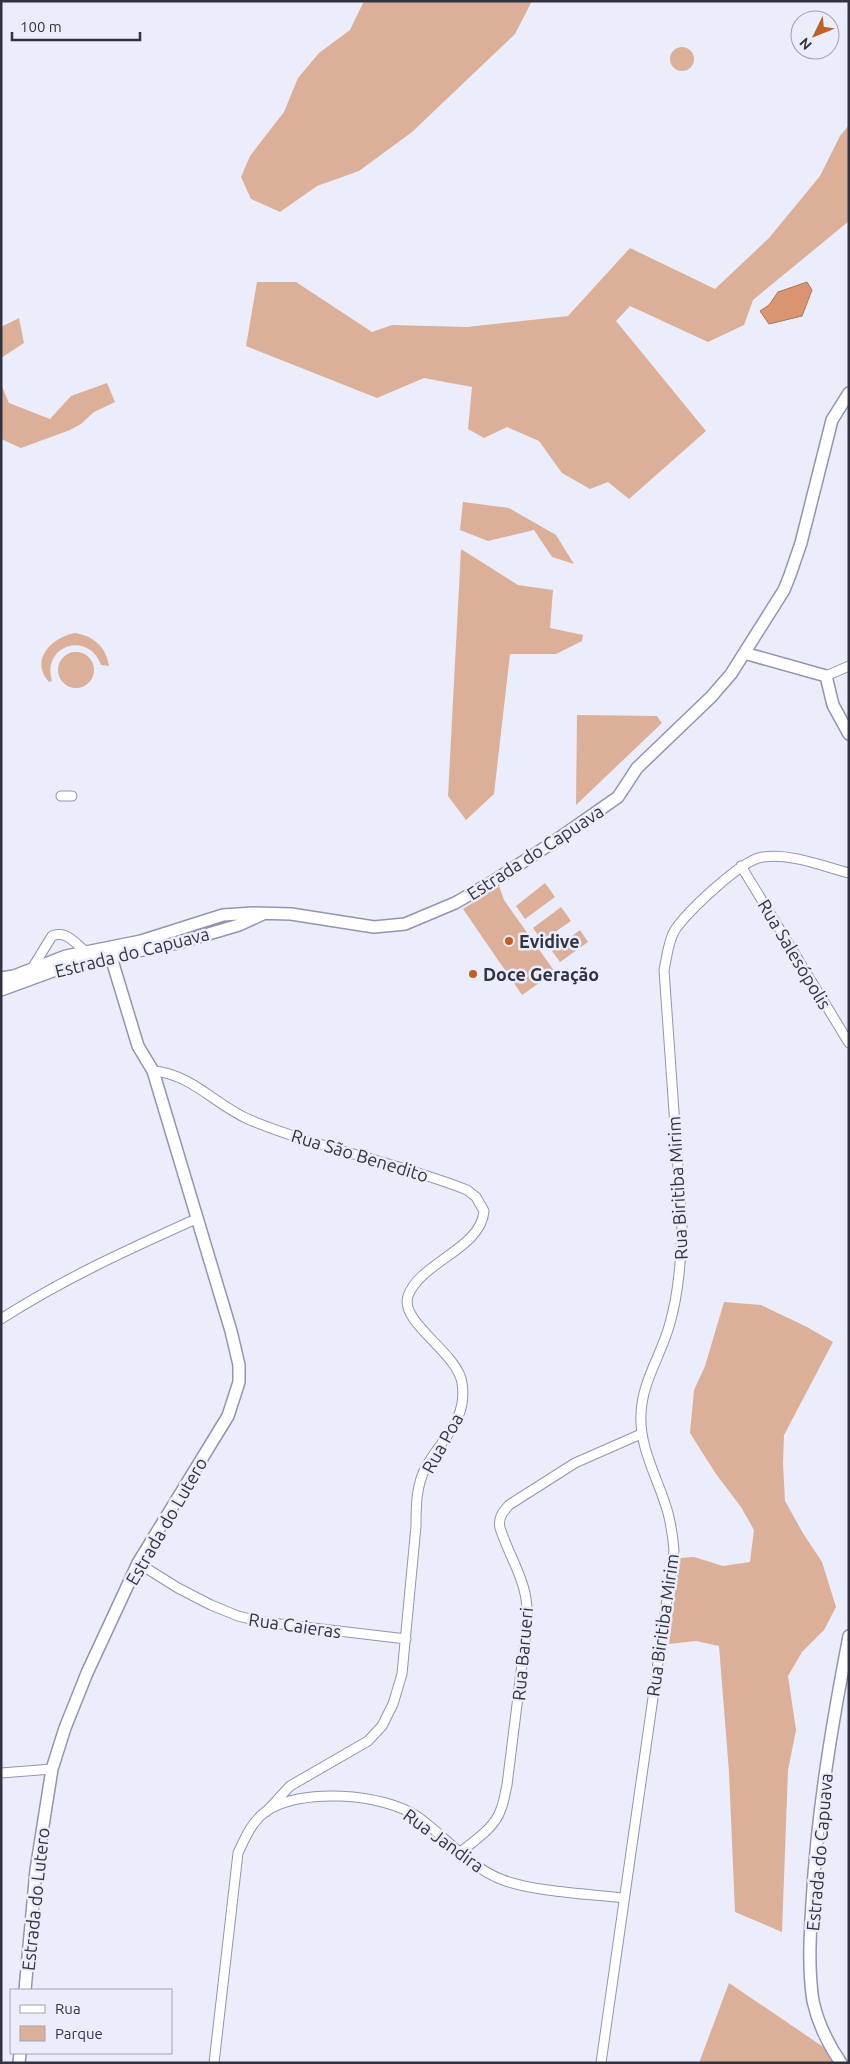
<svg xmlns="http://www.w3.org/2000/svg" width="850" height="2064" font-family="Ubuntu,sans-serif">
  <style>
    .green { fill: #dcaf98 }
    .water { fill: #da946f; stroke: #a87761 }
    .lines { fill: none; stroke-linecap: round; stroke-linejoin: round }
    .street-casing { stroke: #9294b4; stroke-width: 11 }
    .secondary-casing { stroke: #9294b4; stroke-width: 14 }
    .street { stroke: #fff; stroke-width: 9 }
    .secondary { stroke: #fff; stroke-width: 11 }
    .poi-dot { fill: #c16022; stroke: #ebedfb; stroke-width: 2 }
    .labels { text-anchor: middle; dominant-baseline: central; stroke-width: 5; stroke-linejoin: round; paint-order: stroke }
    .street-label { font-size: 18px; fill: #323340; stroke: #ebedfb }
    .poi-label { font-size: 18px; font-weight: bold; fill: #323340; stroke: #ebedfb; text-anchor: start }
  </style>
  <rect width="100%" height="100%" fill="#ebedfb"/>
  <!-- green -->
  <path class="green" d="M 364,1 L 532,1 L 515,34 L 412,132 L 359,171 L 317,186 L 280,212 L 251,199 L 241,177 L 250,156 L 284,112 L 298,78 L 319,53 L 350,30 Z
    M670 59a12 12 0 1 1 24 0a12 12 0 1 1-24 0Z
    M 849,125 L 849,221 L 753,300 L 744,325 L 708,342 L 630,306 L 616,321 L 706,431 L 629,499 L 608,482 L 590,489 L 562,473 L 539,441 L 507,427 L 484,438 L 468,429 L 472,387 L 424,378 L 377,398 L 246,346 L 257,282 L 296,282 L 372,332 L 392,325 L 467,327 L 568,316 L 630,248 L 715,289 L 769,238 L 820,176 L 840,136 Z
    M 19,318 L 24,343 L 1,358 L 1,327 Z
    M 107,383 L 115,402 L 94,412 L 81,424 L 70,430 L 21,448 L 1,439 L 1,384 L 9,403 L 50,419 L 71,396 Z
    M 463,502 L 509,508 L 556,535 L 574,564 L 552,557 L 534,530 L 488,541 L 460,530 Z
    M 461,549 L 518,585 L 553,590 L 550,628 L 583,635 L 582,641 L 556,654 L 510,654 L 494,794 L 466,820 L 448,796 Z
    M 75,633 C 93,636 106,646 109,666 L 101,665 C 89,630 41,645 52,681 L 49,682 C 29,660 52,637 75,633 Z
    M58 670a18 18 0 1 1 36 0a18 18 0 1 1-36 0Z
    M 577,715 L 657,716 L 662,723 L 576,805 Z
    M 545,883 L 555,897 L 525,919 L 516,906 Z
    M 499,886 L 504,900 L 555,972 L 522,995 L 463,909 Z
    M 561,907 L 571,921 L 542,941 L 533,928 Z
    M 580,930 L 588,942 L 560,962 L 552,951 Z
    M 724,1302 L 761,1305 L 807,1327 L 833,1342 L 784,1435 L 783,1464 L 785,1501 L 804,1535 L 822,1562 L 836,1607 L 824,1630 L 802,1652 L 788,1676 L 796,1730 L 788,1770 L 782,1932 L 735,1912 L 729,1772 L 719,1646 L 696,1641 L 669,1644 L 679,1558 L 694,1557 L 723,1566 L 750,1562 L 754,1530 L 741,1507 L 716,1474 L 690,1433 L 694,1390 L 705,1366 Z
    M 729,1983 L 847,2063 L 699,2063 Z"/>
  <!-- water -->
  <path class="water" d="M 807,282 L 812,290 L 802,316 L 769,324 L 760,311 L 769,305 L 778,292 Z"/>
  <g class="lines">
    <defs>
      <path id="street" d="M 826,676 L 849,666
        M 61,796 L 72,796
        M 741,866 L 849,1043
        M 31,970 L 52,936 C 66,930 75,943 85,951
        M 153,1071 C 192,1074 215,1105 250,1120 C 320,1149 397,1162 467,1190 L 476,1197 L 484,1211 C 481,1249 420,1262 408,1296 C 399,1322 458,1353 462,1383 C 468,1420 442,1438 426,1467 C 416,1485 416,1507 416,1526 L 402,1674 L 393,1704 L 382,1726 L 368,1741 L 290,1786 L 266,1812
        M 1,1319 C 63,1279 129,1249 196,1219
        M 138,1563 L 178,1588 L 211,1605 L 238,1616 L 263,1622 L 406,1639
        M 1,1773 L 52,1769
        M 459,1853 C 474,1841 495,1828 501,1809 C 504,1802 505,1793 507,1785 L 527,1624 C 530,1584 512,1564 500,1528 C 498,1518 502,1513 509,1505 L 575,1463 L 641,1434
        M 214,2063 L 238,1853 C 245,1838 251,1823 265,1812 C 299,1787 384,1793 418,1817 C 447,1838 469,1867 503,1880 C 536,1892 589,1894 624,1898
        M 601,2063 L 674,1550 C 673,1538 671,1525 668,1513 C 659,1480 639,1449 641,1414 C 642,1381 662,1354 670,1323 C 679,1291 681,1258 682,1225 L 664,970 C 667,957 668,941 675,930 C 687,912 742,859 763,857 C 790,853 822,866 849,873"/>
      <path id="secondary" d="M 744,653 L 826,676 L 833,705 L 849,734
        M 1,978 L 14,976 L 66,956 L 141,941 L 223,915 L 253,913 L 291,914 L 374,927 L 405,924 L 455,903 L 492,882 L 555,841 L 618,797 L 637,768 L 711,697 L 731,674 L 784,590 L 790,575 L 801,543 L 832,420 L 849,393
        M 1,990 L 72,964 L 178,943 L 239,925 L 263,914
        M 25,1990 L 36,1870 L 52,1769 L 65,1728 L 87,1673 L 138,1563 L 228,1416 L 239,1382 L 239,1365 L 231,1331 L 153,1071 L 138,1046 L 111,957
        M 19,2063 L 20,2053
        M 841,2063 C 828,2044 818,2024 813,2001 C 808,1969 810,1935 812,1903 C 817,1813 832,1724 849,1636"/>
    </defs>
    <!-- street casing -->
    <use href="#street" class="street-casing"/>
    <!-- secondary casing -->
    <use href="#secondary" class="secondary-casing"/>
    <!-- street -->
    <use href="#street" class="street"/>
    <!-- secondary -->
    <use href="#secondary" class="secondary"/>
  </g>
  <!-- markers -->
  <g class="poi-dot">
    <circle cx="509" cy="941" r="5"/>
    <circle cx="473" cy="974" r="5"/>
  </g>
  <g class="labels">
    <!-- street labels -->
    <g class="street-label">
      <text transform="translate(535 852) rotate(-33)">Estrada do Capuava</text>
      <text transform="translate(132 952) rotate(-14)">Estrada do Capuava</text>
      <text transform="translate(795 954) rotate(59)">Rua Salesópolis</text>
      <text transform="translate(360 1155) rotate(17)">Rua São Benedito</text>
      <text transform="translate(677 1188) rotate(-93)">Rua Biritiba Mirim</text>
      <text transform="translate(442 1443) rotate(-61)">Rua Poa</text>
      <text transform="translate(166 1521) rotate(-60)">Estrada do Lutero</text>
      <text transform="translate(295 1625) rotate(8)">Rua Caieras</text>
      <text transform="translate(662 1625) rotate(-82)">Rua Biritiba Mirim</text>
      <text transform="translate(522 1654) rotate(-85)">Rua Barueri</text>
      <text transform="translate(444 1840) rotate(36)">Rua Jandira</text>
      <text transform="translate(819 1852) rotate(-85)">Estrada do Capuava</text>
      <text transform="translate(35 1899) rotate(-84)">Estrada do Lutero</text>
    </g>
    <!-- poi labels -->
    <g class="poi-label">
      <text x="519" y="941">Evidive</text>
      <text x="483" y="974">Doce Geração</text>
    </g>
  </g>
  <!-- border -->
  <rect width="850" height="2064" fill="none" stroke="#323340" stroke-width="5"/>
  <!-- legend -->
  <rect x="10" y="1989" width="162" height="65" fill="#ebedfb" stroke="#a1a3b0"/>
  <rect x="20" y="2005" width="25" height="8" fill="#ffffff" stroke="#a1a3b0"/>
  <text x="55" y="2014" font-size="15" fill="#323340">Rua</text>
  <rect x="20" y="2026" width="25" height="15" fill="#dcaf98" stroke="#a1a3b0"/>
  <text x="55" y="2039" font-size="15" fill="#323340">Parque</text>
  <!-- north arrow -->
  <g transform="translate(815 35) rotate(227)"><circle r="24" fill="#ebedfb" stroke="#a1a3b0"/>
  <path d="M0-4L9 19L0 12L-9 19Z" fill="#c16022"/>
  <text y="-8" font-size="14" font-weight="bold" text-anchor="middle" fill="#323340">N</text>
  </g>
  <!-- scale -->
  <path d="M12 32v8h128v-8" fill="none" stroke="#323340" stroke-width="2.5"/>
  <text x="20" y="32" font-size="15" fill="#323340" stroke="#ebedfb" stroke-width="4" paint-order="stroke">100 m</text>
</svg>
